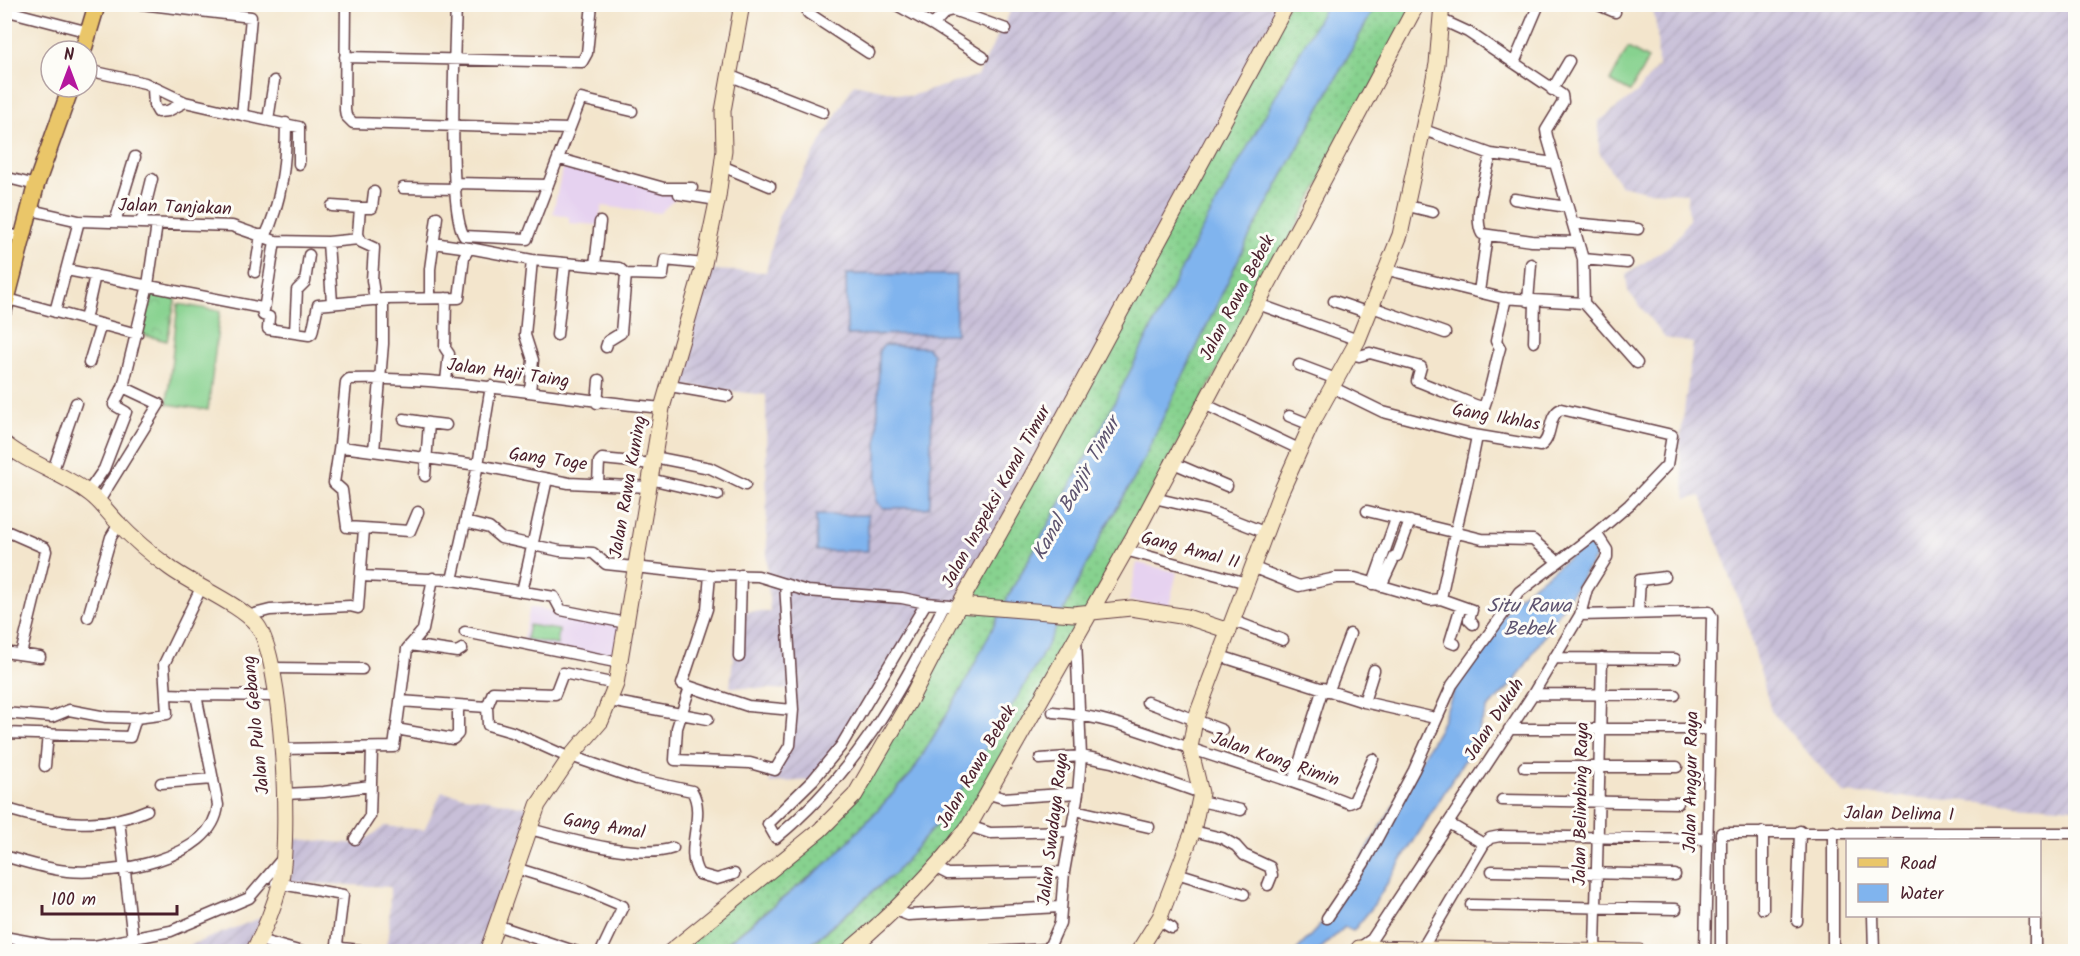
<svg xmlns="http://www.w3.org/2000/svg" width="2080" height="956" font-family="Kalam,sans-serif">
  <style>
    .built { fill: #e6d2f0 }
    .industrial { fill: url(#industrial-furrows) }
    .grass { fill: url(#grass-dots); stroke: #68785d; stroke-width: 1.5 }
    .park { fill: url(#park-crowns); stroke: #68785d; stroke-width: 1.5 }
    .pitch { fill: #87d28f; stroke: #68785d; stroke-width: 1.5 }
    .water { fill: #80b4ee; stroke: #656a8c; stroke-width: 1.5 }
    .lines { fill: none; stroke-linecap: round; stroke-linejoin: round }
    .street-casing { stroke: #633d43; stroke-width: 13 }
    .secondary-casing { stroke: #633d43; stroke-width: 17 }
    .primary-casing { stroke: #633d43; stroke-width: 19 }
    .street { stroke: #fff; stroke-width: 10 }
    .secondary { stroke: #f7e8c3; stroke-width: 15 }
    .primary { stroke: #eac669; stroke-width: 16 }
    .labels { text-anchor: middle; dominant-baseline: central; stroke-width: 6; stroke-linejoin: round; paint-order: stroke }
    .street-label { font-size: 18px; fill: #4a1f2b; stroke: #fdfcf7 }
    .water-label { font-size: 20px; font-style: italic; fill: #5d536f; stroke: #fdfcf7 }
  </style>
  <defs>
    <pattern id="industrial-furrows" width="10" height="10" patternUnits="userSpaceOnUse" patternTransform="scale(1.5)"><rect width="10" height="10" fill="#c8bfd8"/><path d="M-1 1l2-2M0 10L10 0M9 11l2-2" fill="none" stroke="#ada4ba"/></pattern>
    <pattern id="grass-dots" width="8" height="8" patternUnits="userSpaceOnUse" patternTransform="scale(1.5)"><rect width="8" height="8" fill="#87d28f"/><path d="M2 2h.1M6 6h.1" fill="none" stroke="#76b47c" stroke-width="1.8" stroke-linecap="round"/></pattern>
    <pattern id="park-crowns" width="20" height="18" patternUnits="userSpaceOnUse" patternTransform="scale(1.5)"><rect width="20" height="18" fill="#87d28f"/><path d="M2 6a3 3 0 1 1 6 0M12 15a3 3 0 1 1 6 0" fill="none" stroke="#76b47c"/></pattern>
  </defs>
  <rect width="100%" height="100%" fill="#fdfcf7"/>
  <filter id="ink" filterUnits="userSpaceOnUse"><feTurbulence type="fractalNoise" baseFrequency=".0167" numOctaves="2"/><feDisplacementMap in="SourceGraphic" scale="12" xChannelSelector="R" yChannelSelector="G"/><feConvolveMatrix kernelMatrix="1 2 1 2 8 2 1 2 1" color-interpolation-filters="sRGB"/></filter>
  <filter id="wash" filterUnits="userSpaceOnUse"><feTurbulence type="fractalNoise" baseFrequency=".008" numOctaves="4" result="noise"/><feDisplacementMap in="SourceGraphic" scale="24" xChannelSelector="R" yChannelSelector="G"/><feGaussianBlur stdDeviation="1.35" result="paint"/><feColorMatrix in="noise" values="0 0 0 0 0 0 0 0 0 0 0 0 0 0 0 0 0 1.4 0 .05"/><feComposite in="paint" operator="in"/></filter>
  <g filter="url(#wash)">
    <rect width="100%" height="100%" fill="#f3e5cc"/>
    <!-- built -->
    <path class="built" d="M 563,165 L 713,200 L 679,195 L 660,213 L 602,206 L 598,225 L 569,223 L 569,217 L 553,213 Z
      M 1137,563 L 1177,572 L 1169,606 L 1129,601 Z
      M 530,607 L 622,624 L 618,660 L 522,643 Z"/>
    <!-- industrial -->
    <path class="industrial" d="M 1014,5 L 1285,5 L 959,605 L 926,604 L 860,716 L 813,780 L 769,783 L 788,734 L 791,690 L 730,687 L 738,611 L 770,612 L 767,574 L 766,395 L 670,384 L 705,270 L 766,272 L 779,215 L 854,84 L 910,96 L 977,76 Z
      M 1652,5 L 2075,5 L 2075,808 L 1843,793 L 1771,711 L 1746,620 L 1701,496 L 1686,499 L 1679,449 L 1693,343 L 1665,338 L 1628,291 L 1626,275 L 1669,246 L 1680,234 L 1689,219 L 1687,193 L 1646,191 L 1620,185 L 1599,152 L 1599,121 L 1636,94 L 1658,66 L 1657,30 Z
      M 442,792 L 538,809 L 484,951 L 385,951 L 389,931 L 390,887 L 291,882 L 295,839 L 360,844 L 385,826 L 424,830 Z
      M 263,917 L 246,951 L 175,951 Z"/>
    <!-- grass -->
    <path class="grass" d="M 1288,5 L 1327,5 L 1170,292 L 1095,441 L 1011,591 L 964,685 L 912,773 L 832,859 L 716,951 L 669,952 L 845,806 Z
      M 1376,5 L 1417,5 L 969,826 L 847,951 L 802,952 L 895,873 L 1104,530 L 1134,479 L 1247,241 Z"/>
    <!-- park -->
    <path class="park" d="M 150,292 L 176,297 L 167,341 L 140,334 Z"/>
    <!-- pitch -->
    <path class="pitch" d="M 1628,48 L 1648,59 L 1630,92 L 1610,81 Z
      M 178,304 L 220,311 L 208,410 L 167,404 Z
      M 529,625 L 559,630 L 557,645 L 526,639 Z"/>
    <!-- water -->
    <path class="water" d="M 1326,5 L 1376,5 L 1247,241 L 1134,479 L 1104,530 L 1039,661 L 951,807 L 895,873 L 802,951 L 716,952 L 832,859 L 912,773 L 964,685 L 1011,591 L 1094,443 L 1195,242 Z
      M 846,274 L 956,275 L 956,334 L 847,335 Z
      M 884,345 L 926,347 L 933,353 L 930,502 L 929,507 L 925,508 L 882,508 L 876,501 L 879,350 Z
      M 816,515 L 868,515 L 868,551 L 817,551 Z
      M 1591,541 L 1596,542 L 1596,556 L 1515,681 L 1487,709 L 1471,750 L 1371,909 L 1353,931 L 1345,927 L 1318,951 L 1295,952 L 1326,919 L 1439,729 L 1459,678 L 1515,599 Z"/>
  </g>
  <g filter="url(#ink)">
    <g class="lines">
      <defs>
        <path id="street" d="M 141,4 L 251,17 L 242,115 L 299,127 L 299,164
          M 346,4 L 345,110 L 346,116 L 353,123 L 569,129
          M 456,4 C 455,45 447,209 464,236 L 527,239 L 581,99 L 632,111
          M 810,4 L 808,13 L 869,53
          M 895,4 L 933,25 L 945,12 L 953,10 L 1006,29
          M 1596,4 L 1615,12
          M 4,10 L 89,32
          M 1442,20 L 1468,32 L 1562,95 L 1563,102 L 1546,130 L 1547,136 L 1583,259 L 1584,303
          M 933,25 L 983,57
          M 345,57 L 582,62 L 587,53 L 592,4
          M 1514,63 L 1539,4
          M 87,70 L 145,83 L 185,102 L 242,115
          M 728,75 L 823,112
          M 153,88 L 154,105 L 158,112 L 168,111 L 185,102
          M 1552,90 L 1569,61
          M 268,120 L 274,81
          M 1424,130 L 1491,154 L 1554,163
          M 1491,154 C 1487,173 1472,217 1482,234 L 1532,241 L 1578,242
          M 560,159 L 664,188 L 692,188
          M 722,166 L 770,186
          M 4,177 L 36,185
          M 455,183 L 548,185
          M 403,188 L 456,189
          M 374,192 L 372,208 L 360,208 L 358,234 L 361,242 L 374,248 L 372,280 L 375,300
          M 679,194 L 717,200
          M 1514,199 L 1567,207
          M 332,206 L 360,208
          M 1408,206 L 1433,212
          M 31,210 L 79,221 L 232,226 L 275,241 L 328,242 L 332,303
          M 115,222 L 135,157
          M 141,223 L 152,179
          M 1573,223 L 1638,229
          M 4,233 L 24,238
          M 265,237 C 282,201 286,162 286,123
          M 328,242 L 359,239
          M 433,243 L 469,248
          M 1583,259 L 1627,263
          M 595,265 L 600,222
          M 67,270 L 262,308 L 263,315 L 269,317 L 268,329 L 309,335 L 312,333 L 318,305 L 383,299 L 459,298 L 464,257 L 469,248 L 532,260 L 619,268 L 626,274 L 663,275 L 665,260 L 704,264
          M 1388,270 L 1502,298 L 1584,303 L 1637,363
          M 255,272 L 261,235
          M 1479,292 L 1487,235
          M 430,297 L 430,269 L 437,217
          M 8,299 L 137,334
          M 1334,301 L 1369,313
          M 1528,301 L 1531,264
          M 1258,304 L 1358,340
          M 1372,307 L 1445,333
          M 264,310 L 275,241
          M 55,312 L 79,221
          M 85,320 L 95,275
          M 295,333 L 297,290 L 305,282 L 309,255
          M 557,335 L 565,264
          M 1534,342 L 1535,301
          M 606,347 L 608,341 L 621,333 L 626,274
          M 1351,354 L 1359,356 L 1370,353 L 1421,367 L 1417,381 C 1430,385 1478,408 1484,407 C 1492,386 1494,368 1500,348 L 1496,341 L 1506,298
          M 89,363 L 101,324
          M 1299,365 L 1336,379
          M 446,381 L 449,354 L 445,348 L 446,298
          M 670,386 L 728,396
          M 1332,387 L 1383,412 L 1468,434 L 1540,446 C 1553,440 1547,415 1561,409 L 1672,435 L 1667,465 L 1629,505 L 1596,533
          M 530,392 L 533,360 L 525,335 L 532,260
          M 597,403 L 599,380
          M 1202,403 L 1299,449
          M 1289,416 L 1311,425
          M 404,419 L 429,423 L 425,476
          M 429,423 L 446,425
          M 340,443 L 334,483 L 342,490 L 347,527 L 410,531 L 418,512
          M 374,451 L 383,344 L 383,299
          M 654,457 L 710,468 L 745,485
          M 1171,462 L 1227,486
          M 4,466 L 11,449
          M 52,473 L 76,403
          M 650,479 L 718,495
          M 598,483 L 599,462 L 602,459 L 653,464
          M 649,487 L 569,483 L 478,465 L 342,447 L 340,443 L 346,382 L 349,379 C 455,376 557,399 662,408
          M 88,492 L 104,469 L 126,412 L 114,405 L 123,387
          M 1154,498 L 1210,511 L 1264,532
          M 99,501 L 159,404 L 123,387 L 148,285 L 157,224
          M 1367,511 L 1482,539 L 1533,540 L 1558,562
          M 465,522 L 489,528 L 501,538 L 560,551 L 593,553 L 606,564 L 710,575 L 758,576 L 807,591 L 902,598 L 926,603 L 950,605
          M 4,530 L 45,548 L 46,551 L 21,654
          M 1125,550 L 1247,583
          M 1252,567 L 1299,586 L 1336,578 L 1355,578 L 1430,600 L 1441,599 L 1472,610 L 1469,620 L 1473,624
          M 710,575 L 707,609 L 682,684 L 748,706 L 793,710
          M 361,576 L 452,580 L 554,597 L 561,610 L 626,623
          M 452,580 L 478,465 L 491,386
          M 1373,584 L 1396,519
          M 1381,586 L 1395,556 L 1397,556 L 1410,521
          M 522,592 L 547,479
          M 1441,599 C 1451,544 1467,491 1477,436
          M 926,603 L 841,746 L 813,780 L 768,824 L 776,838 C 854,774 900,694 944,605
          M 1638,613 L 1640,580 L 1665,577
          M 247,616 L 270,610 L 350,606 L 358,608 L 364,529
          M 88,617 L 111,537 L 119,524
          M 1234,621 L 1283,640
          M 465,632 L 620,663
          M 1455,644 L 1450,642 L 1461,606
          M 410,645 L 457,652 L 462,649
          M 4,652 L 40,657
          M 1220,656 L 1364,702 L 1435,718
          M 739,657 L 741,575
          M 1553,658 L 1675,659
          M 273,668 L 362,669
          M 690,687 L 677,728 L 675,760 L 750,763 L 775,770 L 790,745 L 793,710 L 785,584
          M 1329,690 L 1350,634
          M 166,694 L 196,695
          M 1533,694 L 1675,695
          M 400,701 L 487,707 L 488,725 L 512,732 L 570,758
          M 610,701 L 708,719
          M 1147,702 L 1222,730
          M 1364,702 L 1374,670
          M 487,707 L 493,692 L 555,694 L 563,673 L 616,684
          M 1053,712 C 1101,715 1144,732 1189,748 C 1243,766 1296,782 1349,803 L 1354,801 L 1373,759
          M 4,713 L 52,717 L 69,710 L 106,717 L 136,718
          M 396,729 L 453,739 L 458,734 L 458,705
          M 1509,729 L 1709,729
          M 4,733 L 130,737 L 136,718 L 167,714 L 164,664 L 201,588
          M 281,749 L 394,747 L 407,649 L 423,630 L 433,578
          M 571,756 L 637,779 L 692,791 C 707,816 683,849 699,874 L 717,879 L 734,874
          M 1040,759 L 1081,756 L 1112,762 L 1201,793
          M 45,766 L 48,734
          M 1524,767 L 1677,767
          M 1293,782 L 1323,688
          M 161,783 L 213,779
          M 986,793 L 1003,798 L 1078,793
          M 285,794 L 324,792 L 370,786
          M 1502,800 L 1678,803
          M 1200,801 L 1241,810
          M 4,808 C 52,823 101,831 147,810
          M 1075,810 L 1149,827
          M 119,820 L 133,940
          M 1448,823 L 1484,844 L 1490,838 L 1500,836 L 1708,839
          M 969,826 L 990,833 L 1072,831
          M 530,829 C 567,839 638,860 673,848
          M 1193,831 L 1222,838 L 1236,846 L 1244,855 L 1270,867 L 1272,875 L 1268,885
          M 1763,832 L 1763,909
          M 355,839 L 370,816 L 372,749
          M 4,856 C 25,862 46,869 67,871 C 111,875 213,861 218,805 L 196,695 L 276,696
          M 515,868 L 583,889 L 623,906 L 601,952
          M 936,868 L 948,874 L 1064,872
          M 1492,871 L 1675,875
          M 1177,873 L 1244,894
          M 276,883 L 343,895 L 337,944 L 341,948 L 360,950
          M 1471,905 L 1676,909
          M 895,910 L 908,915 L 1060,907
          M 1873,916 L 1874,952
          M 2035,916 L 2035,952
          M 1327,918 L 1364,863 L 1414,770 L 1452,685 L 1519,592 L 1596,533 L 1607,550 L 1607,557 L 1587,589 L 1580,615
          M 1158,920 L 1172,928
          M 1797,921 L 1800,831
          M 496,925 L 577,952
          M 4,937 L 48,945 L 94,946 L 171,931 L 249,898 L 283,858
          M 259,940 L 302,952
          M 1359,948 L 1372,939 L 1533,694 L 1580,615 L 1709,612 L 1712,617 L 1705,952
          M 1422,949 L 1484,844
          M 1595,950 L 1602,658
          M 990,952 L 1049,949
          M 1047,952 L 1060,923 L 1064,872 L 1078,793 L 1081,756 L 1076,638
          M 1721,952 L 1721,833 L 2076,833
          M 1833,952 L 1833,831"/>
        <path id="secondary" d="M 4,443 C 30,465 64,473 90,494 C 101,502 109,514 118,523 C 133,539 152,555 170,568 C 193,585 241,605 257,625 C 283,658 291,841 280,884 C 274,907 264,931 253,952
          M 959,605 L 1073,614 L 1131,608 L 1187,617 L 1229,631
          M 487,952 L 538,805 L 571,756 L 601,721 L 616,684 L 662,408 L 704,264 L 718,197 L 724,150 L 723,111 L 742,4
          M 670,952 L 820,830 L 855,795 L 909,702 L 959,605 L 1028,483 L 1287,4
          M 847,952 C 893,914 933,873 969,826 L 1140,525 L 1417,4
          M 1138,952 L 1160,917 L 1193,831 L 1201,793 L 1190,748 L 1195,720 L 1280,494 L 1311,425 L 1358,340 L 1400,235 L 1437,64 L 1442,4
          M 1356,952 L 1359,948 L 1640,952"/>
        <path id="primary" d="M 83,51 L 97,4
          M 4,309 L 36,185 L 71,87"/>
      </defs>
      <!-- street casing -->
      <use href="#street" class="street-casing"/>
      <!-- secondary casing -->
      <use href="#secondary" class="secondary-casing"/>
      <!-- primary casing -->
      <use href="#primary" class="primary-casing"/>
      <!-- street -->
      <use href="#street" class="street"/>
      <!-- secondary -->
      <use href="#secondary" class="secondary"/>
      <!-- primary -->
      <use href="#primary" class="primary"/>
    </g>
  </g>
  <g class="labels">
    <!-- street labels -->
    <g class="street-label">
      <text transform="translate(175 208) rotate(2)">Jalan Tanjakan</text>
      <text transform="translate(1238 298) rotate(-62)">Jalan Rawa Bebek</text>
      <text transform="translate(508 374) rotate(8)">Jalan Haji Taing</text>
      <text transform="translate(1496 418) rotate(10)">Gang Ikhlas</text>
      <text transform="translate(548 460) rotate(8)">Gang Toge</text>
      <text transform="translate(629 487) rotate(-80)">Jalan Rawa Kuning</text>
      <text transform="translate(997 497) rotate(-61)">Jalan Inspeksi Kanal Timur</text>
      <text transform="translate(1190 551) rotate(15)">Gang Amal II</text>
      <text transform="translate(1495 720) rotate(-57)">Jalan Dukuh</text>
      <text transform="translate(257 725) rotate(-96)">Jalan Pulo Gebang</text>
      <text transform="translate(1275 760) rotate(19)">Jalan Kong Rimin</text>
      <text transform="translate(977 767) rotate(-60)">Jalan Rawa Bebek</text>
      <text transform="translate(1692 782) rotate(-89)">Jalan Anggur Raya</text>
      <text transform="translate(1582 804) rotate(-89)">Jalan Belimbing Raya</text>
      <text transform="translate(1899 815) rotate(1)">Jalan Delima I</text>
      <text transform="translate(604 827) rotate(10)">Gang Amal</text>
      <text transform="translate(1054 829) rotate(-83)">Jalan Swadaya Raya</text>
    </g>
    <!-- water labels -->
    <g class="water-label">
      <text transform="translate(1077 489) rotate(-61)">Kanal Banjir Timur</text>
      <text x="1529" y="607">Situ Rawa<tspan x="1529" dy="23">Bebek</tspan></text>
    </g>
  </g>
  <!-- margin -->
  <rect width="2080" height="956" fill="none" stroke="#fdfcf7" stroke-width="24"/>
  <!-- legend -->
  <rect x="1846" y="839" width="195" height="78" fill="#fdfcf7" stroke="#b5a4a5" stroke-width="1.5"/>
  <rect x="1858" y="858" width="30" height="9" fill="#eac669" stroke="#b5a4a5" stroke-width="1.5"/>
  <text x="1900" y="869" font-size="18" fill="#4a1f2b">Road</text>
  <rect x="1858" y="884" width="30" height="18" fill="#80b4ee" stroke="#b5a4a5" stroke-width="1.5"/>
  <text x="1900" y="899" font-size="18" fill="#4a1f2b">Water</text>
  <!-- north arrow -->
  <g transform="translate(69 69)"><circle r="28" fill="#fdfcf7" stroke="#b5a4a5" stroke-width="1.5"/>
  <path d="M0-4.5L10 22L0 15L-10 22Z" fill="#b5179e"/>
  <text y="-9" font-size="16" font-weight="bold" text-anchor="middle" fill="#4a1f2b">N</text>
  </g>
  <!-- scale -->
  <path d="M42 905v9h135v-9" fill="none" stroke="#4a1f2b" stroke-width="3"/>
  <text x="51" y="905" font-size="18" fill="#4a1f2b" stroke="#fdfcf7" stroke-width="4.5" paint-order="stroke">100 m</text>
</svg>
